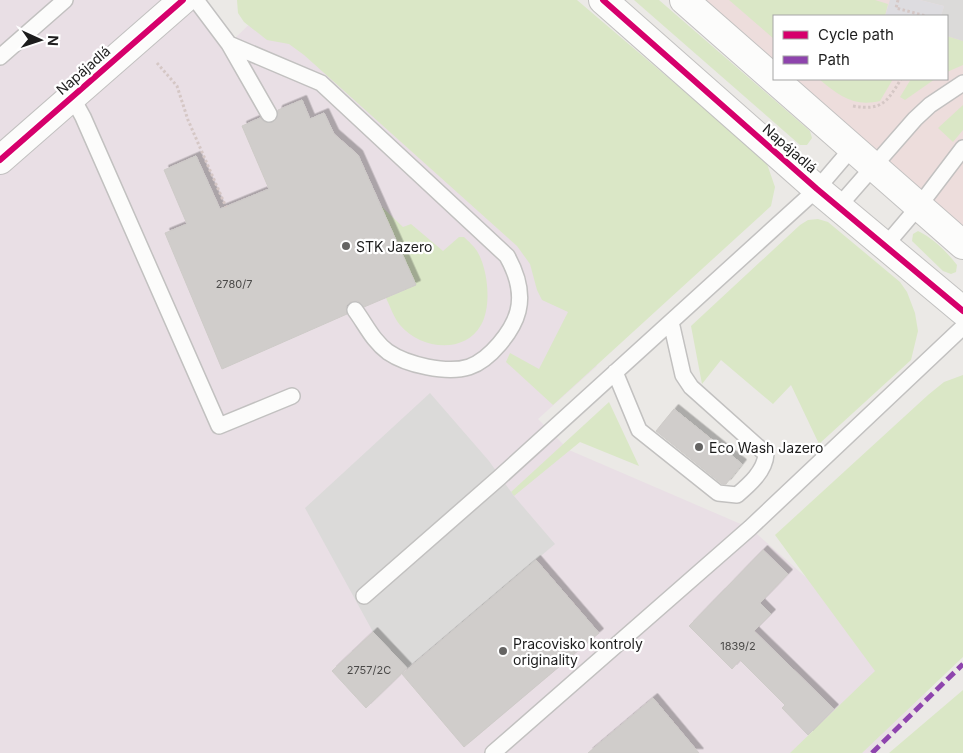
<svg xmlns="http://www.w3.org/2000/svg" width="963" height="753" font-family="Inter,sans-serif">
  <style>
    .commercial { fill: #eddddc; fill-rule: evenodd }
    .industrial { fill: #e9dfe5 }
    .grass { fill: #dae7c6 }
    .parking { fill: #dbdad9 }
    .plaza { fill: #dddce0 }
    .building { fill: #d0cdcb; stroke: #cecbc8; filter: url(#shadow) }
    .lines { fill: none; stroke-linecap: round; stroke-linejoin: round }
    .lane-casing { stroke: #c2c1c0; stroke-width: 18 }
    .street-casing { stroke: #c2c1c0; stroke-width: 30 }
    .path { stroke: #d5c7c5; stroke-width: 3; stroke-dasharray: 2.5 2.5; stroke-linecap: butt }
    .lane { stroke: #fcfcfb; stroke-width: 15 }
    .street { stroke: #fcfcfb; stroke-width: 28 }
    .quiet { stroke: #8e44ad; stroke-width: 5; stroke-dasharray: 10 5; stroke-linecap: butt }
    .cycleway-casing { stroke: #fff; stroke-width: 9 }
    .cycleway { stroke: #d6006c; stroke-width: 6 }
    .poi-dot { fill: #656463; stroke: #fff; stroke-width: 2 }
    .labels { text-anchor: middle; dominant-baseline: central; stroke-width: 4.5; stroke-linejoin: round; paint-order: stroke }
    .number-label { font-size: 11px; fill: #4a4948 }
    .street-label { font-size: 14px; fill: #1d1d1d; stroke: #fff }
    .poi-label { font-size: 14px; fill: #1d1d1d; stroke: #fff; text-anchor: start }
  </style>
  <defs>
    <filter id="shadow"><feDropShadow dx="4.5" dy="-4.5" stdDeviation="0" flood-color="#0004"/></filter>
  </defs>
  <rect width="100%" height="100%" fill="#ebe9e6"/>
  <!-- commercial -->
  <path class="commercial" d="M 691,0 L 963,0 L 963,245 L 690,5 ZM 774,16 L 947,16 L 947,79 L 774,79 Z"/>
  <!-- industrial -->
  <path class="industrial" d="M 0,0 L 196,0 L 229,44 L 269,5 L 545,248 L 597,366 L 538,419 L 569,450 L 750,528 L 808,579 L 825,601 L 929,697 L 872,753 L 0,753 Z"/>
  <!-- grass -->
  <path class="grass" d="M 237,0 L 577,0 L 766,161 L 775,187 L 771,206 L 553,405 L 506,362 L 510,353 L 539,369 L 568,312 L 542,300 L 537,290 L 530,264 L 517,246 L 304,55 L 289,44 L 267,40 L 244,22 L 238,13 Z
    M 634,0 L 659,0 L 810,131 L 812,138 L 807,145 L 800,145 Z
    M 729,0 L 875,0 L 888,4 L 885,16 L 774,16 L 774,39 Z
    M 947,36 L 963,41 L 963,65 L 947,72 Z
    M 819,79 L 893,79 L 880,101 C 854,107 839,96 819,79 Z
    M 911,79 L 935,79 L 905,100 L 900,97 Z
    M 963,105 L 963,130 L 953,142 L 938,128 Z
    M 381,206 L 403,227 L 411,224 L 443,251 L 459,237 L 464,237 C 468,241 474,246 477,251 C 488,269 492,306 481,325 C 464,355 420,349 400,325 C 394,318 390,306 386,298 L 416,285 Z
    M 818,219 L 828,222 L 900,282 L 907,292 L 915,313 L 918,331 L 911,360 L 819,444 L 791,385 L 773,404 L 721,360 L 702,384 L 691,326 L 800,225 L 808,220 Z
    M 918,231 C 933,238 947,252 957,265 L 956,272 L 951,274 L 943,271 L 912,241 L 913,234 Z
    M 963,375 L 963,657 L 862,753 L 790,753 L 875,671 L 775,535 L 928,395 L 944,382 Z
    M 609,402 L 639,466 L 580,442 L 514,496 L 511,492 Z
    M 963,690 L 963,753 L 889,753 Z"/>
  <!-- parking -->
  <path class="parking" d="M 920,0 L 963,0 L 963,41 L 947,36 L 947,16 L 941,16 L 944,6 Z
    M 430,393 L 489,461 L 514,496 L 555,544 L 407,669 L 373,632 L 305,508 Z"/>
  <!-- plaza -->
  <path class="plaza" d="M 890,0 L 920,0 L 944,6 L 941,16 L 885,16 Z"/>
  <!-- building -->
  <path class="building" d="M 302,100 L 310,119 L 324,113 L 334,134 L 358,155 L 416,285 L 364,307 L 358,301 L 350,302 L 346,306 L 347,314 L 222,369 L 165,233 L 187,224 L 164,170 L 196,156 L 220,209 L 269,189 L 242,126 L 260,118 L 265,122 L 273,122 L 277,118 L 278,110 Z
    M 674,409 L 742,464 L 726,484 L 722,484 L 656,431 Z
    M 763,550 L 788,574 L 760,603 L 771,614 L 754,631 L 834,709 L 808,735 L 782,708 L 785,705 L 740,660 L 732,669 L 689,626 Z
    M 536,560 L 599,633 L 464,747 L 402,674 Z
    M 373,632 L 407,668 L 366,708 L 332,671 Z
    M 653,698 L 699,753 L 588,753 Z"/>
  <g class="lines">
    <defs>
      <path id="lane" d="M 196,0 L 229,44 L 269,114
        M 229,44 L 321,83 L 507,256 C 516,272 523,291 518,311 C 513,331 490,360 469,367 C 447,374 407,365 388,352 C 373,341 366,325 355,310
        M 0,57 L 65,0
        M 72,97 L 83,117 L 219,426 L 292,396
        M 838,207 L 915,119 L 930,105 L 963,83
        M 885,246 L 919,206 L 963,148
        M 615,372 L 639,430 L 718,493 L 737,495 C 749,485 765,471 766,454 L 691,387 L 683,375 L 671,322
        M 364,596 L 500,477 L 817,189 L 852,148
        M 493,753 L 750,528 L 963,327"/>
      <path id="street" d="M 603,0 L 817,189 L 963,311
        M 684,0 L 963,245
        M 0,160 L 183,0"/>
    </defs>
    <!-- lane casing -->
    <use href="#lane" class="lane-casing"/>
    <!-- street casing -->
    <use href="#street" class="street-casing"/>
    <!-- path -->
    <path class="path" d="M 898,0 L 896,8 L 926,16
      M 157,63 L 177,86 L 188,120 L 226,207
      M 853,106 C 882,111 887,102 901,79"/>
    <!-- lane -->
    <use href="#lane" class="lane"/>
    <!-- street -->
    <use href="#street" class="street"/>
    <!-- quiet -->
    <path class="quiet" d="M 872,753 L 963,664"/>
    <defs>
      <path id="cycleway" d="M 603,0 L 817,189 L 963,311
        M 0,160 L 183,0"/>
    </defs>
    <!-- cycleway casing -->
    <use href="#cycleway" class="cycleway-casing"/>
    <!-- cycleway -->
    <use href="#cycleway" class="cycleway"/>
  </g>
  <!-- markers -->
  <g class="poi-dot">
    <circle cx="346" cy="246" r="5"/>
    <circle cx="699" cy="447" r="5"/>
    <circle cx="503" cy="651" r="5"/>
  </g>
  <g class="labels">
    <!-- number labels -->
    <g class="number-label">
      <text x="234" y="284">2780/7</text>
      <text x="738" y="646">1839/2</text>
      <text x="369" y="670">2757/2C</text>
    </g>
    <!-- street labels -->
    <g class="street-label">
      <text transform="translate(83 70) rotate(-41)">Napájadlá</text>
      <text transform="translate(790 148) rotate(41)">Napájadlá</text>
    </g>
    <!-- poi labels -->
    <g class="poi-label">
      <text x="356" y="246">STK Jazero</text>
      <text x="709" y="447">Eco Wash Jazero</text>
      <text x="513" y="643">Pracovisko kontroly<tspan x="513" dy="16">originality</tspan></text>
    </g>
  </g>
  <!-- legend -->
  <rect x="773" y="15" width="175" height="65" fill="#ffffff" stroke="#a5a5a5"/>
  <rect x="783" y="31" width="25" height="8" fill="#d6006c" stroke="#a5a5a5"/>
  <text x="818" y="40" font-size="15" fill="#1d1d1d">Cycle path</text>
  <rect x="783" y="56" width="25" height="8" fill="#8e44ad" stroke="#a5a5a5"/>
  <text x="818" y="65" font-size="15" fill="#1d1d1d">Path</text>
  <!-- north arrow -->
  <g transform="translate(40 40) rotate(93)" stroke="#ffffff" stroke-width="4" paint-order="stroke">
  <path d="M0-4L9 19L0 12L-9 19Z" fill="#1d1d1d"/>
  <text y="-8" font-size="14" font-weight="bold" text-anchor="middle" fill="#1d1d1d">N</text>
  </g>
</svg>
